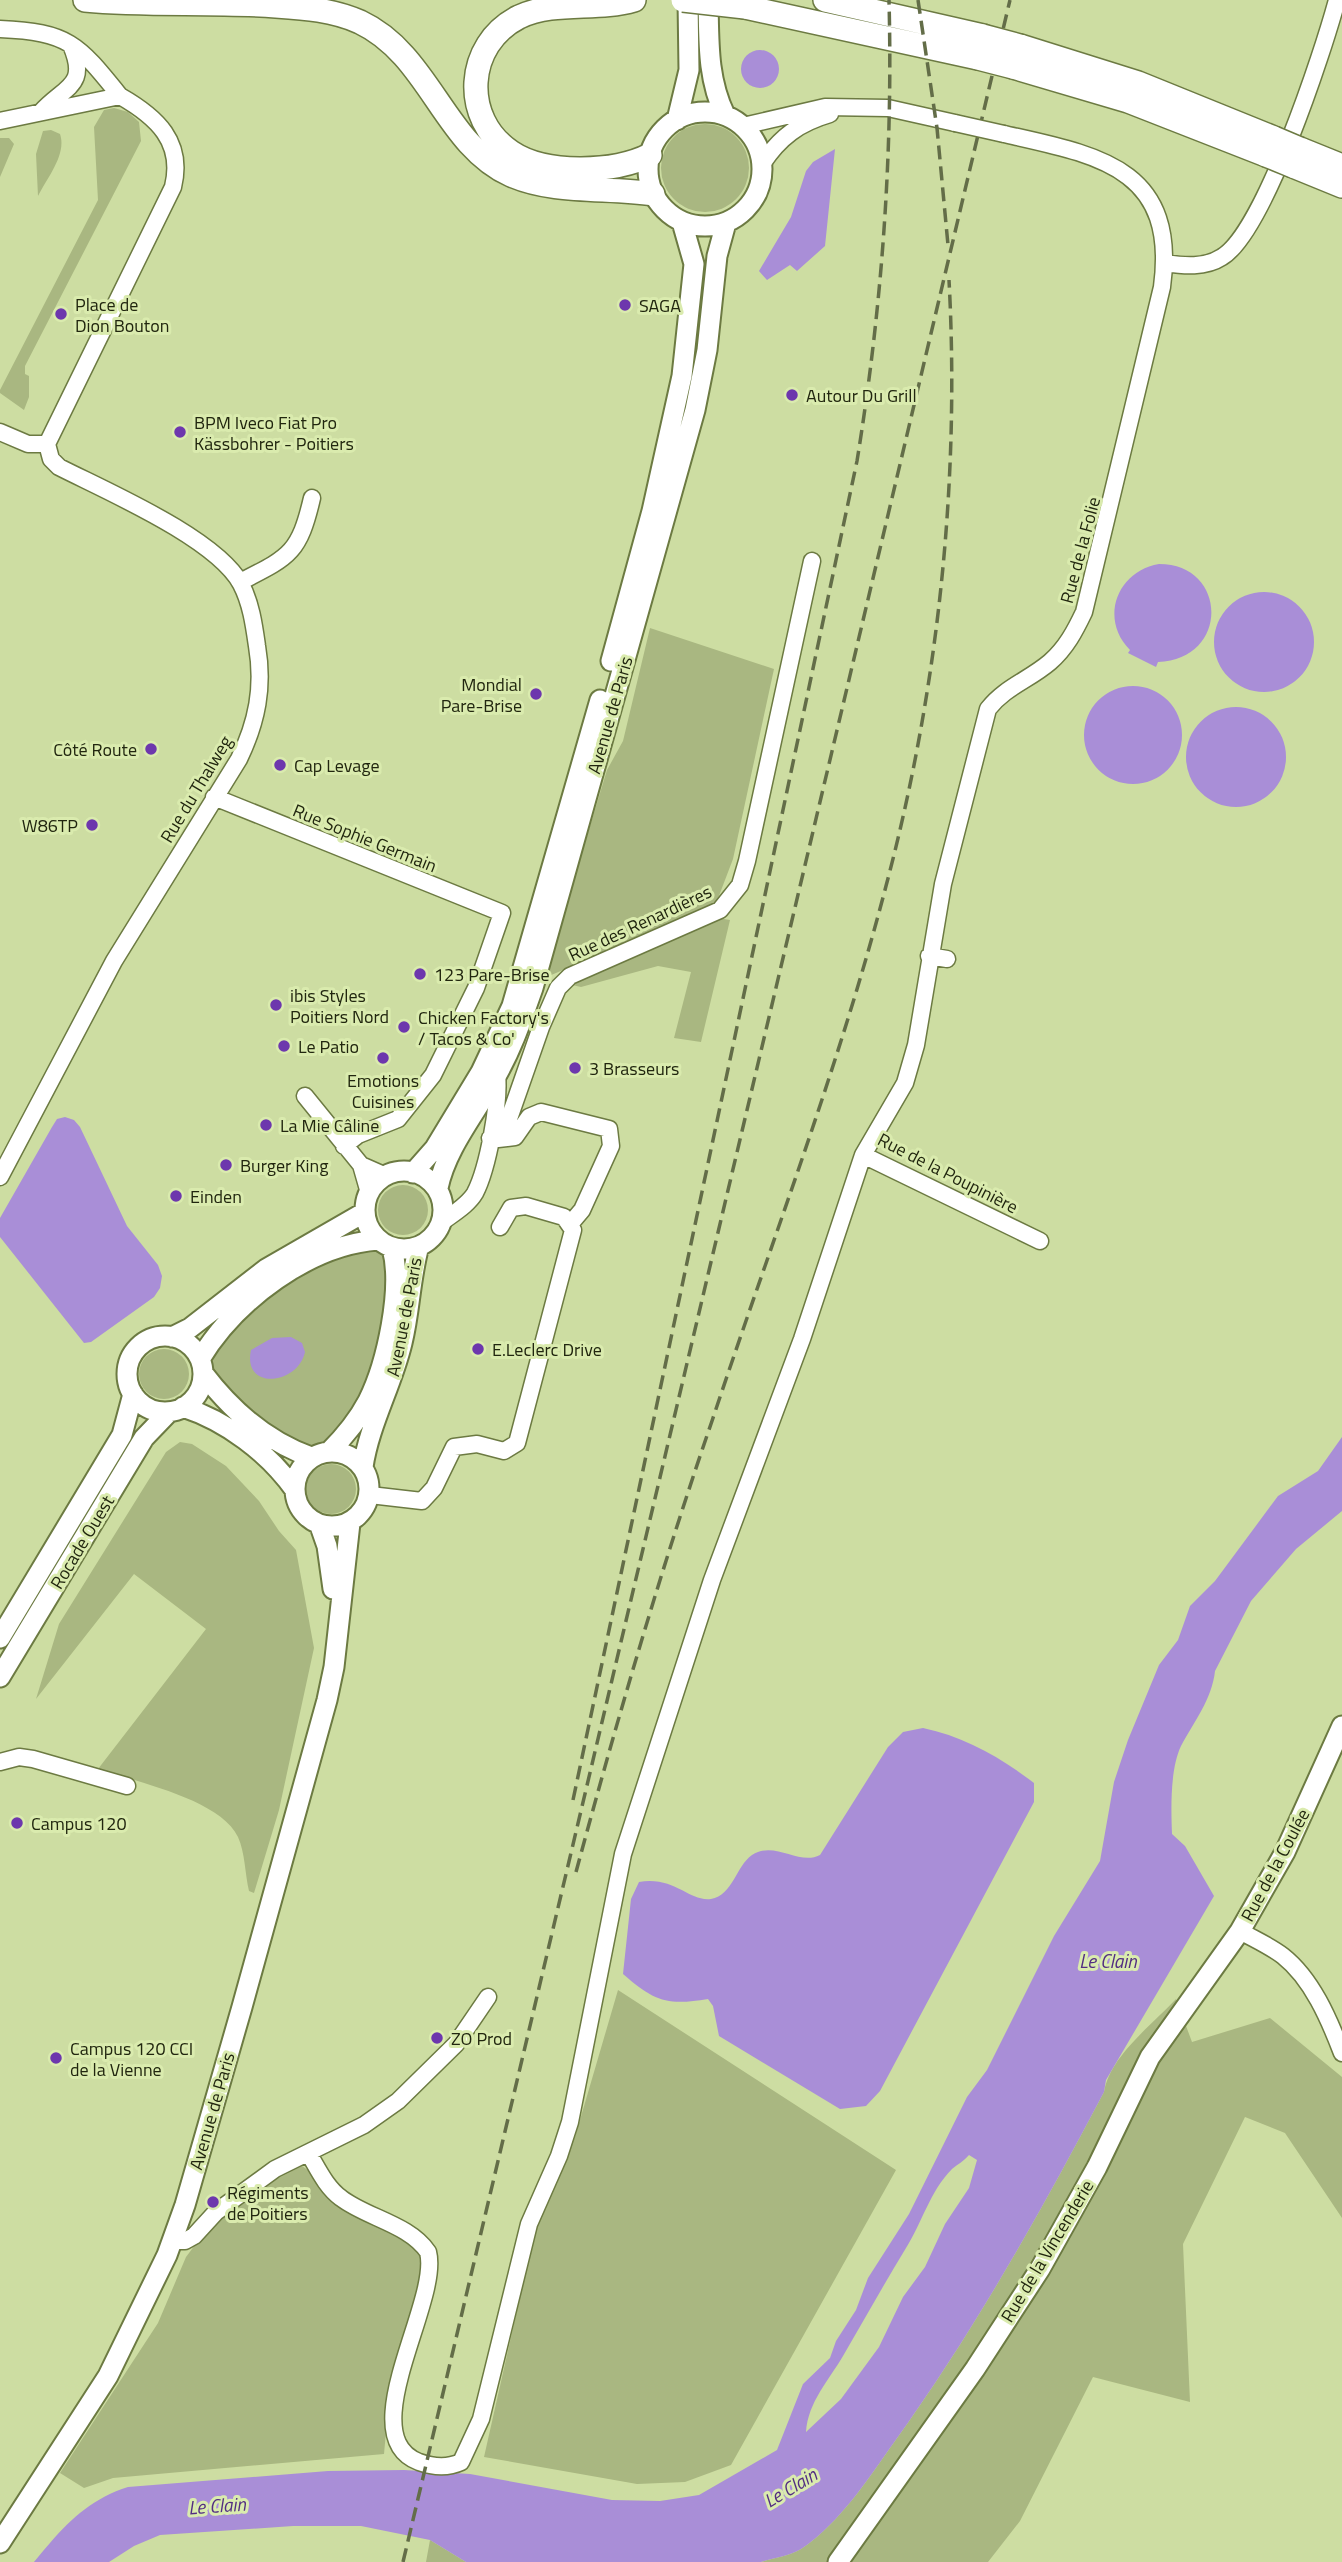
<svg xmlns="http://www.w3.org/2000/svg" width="1342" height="2562" font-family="'Titillium Web',sans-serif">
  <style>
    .green { fill: #a9b781 }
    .water { fill: #a98ed7; fill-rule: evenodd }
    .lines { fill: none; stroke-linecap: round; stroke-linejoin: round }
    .minor-casing { stroke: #6c7a42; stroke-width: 19 }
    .major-casing { stroke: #6c7a42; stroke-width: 23 }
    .highway-casing { stroke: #6c7a42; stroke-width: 26 }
    .minor { stroke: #fff; stroke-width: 16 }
    .major { stroke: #fff; stroke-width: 19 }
    .highway { stroke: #fff; stroke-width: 23 }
    .rail { stroke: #636d48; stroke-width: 3.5; stroke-dasharray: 14 7; stroke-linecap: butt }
    .minor-bridge-casing { stroke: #6c7a42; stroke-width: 19; stroke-linecap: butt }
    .highway-bridge-casing { stroke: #6c7a42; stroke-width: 26; stroke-linecap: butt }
    .minor-bridge { stroke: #fff; stroke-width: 16 }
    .highway-bridge { stroke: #fff; stroke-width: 23 }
    .poi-dot { fill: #6d37ad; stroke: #daebae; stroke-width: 2.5 }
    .labels { text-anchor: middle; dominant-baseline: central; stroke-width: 6; stroke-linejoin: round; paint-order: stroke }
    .poi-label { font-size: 18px; fill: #21260f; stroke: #daebae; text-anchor: start }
    .street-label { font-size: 18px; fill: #21260f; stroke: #daebae }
    .water-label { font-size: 19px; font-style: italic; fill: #522d82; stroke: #daebae }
  </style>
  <rect width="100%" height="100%" fill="#cddda2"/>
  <!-- green -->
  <path class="green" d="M 114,108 L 128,112 L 139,122 L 141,141 L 25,366 L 25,374 L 29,376 L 29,397 L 24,410 L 0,393 L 0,390 L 98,200 L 94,127 L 104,110 Z
    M661 168a44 44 0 1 1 88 0a44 44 0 1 1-88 0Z
    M 51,130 L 60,134 C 67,154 47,178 38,196 L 36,154 L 43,131 Z
    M 0,138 L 9,138 L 14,144 L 0,177 Z
    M 650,628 L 774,669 L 733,859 L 717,901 L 697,914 L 544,978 L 607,770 L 623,741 Z
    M 718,918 L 730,920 L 701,1042 L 674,1038 L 691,972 L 658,966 L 581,987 L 568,984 Z
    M378 1210a25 25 0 1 1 50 0a25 25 0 1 1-50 0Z
    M 371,1247 L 387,1258 C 391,1297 381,1360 363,1396 C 354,1414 336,1431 323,1447 C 301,1451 273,1432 257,1418 C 246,1408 220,1390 213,1378 C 191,1340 300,1272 329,1260 C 342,1254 357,1251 371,1247 Z
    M139 1374a25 25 0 1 1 50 0a25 25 0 1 1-50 0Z
    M 180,1442 L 192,1444 L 226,1466 L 259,1501 L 279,1531 L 296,1550 L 314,1648 L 279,1810 L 254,1893 L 249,1891 C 245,1874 245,1852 238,1837 C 220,1799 136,1782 98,1769 L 206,1629 L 134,1574 L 36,1699 L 59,1624 L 166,1452 Z
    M306 1489a25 25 0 1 1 50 0a25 25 0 1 1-50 0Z
    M 618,1990 L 896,2170 L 731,2465 L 685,2482 L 637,2484 L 484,2457 L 537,2222 L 575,2137 Z
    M 1176,1999 L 1192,2042 L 1270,2018 L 1342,2077 L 1342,2218 L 1285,2133 L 1245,2117 L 1183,2244 L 1190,2402 L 1093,2377 L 1020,2521 L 988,2562 L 761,2562 C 773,2558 790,2556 801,2549 C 840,2523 868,2479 895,2441 C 974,2331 1041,2212 1104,2092 C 1110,2056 1152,2025 1176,1999 Z
    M 302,2166 L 415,2244 L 422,2254 L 425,2268 L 388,2410 L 384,2454 L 113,2478 L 84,2488 L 60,2473 L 158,2323 L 186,2257 L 207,2229 L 259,2188 Z
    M 430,2540 L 466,2562 L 426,2562 Z"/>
  <!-- water -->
  <path class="water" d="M741 69a19 19 0 1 1 38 0a19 19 0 1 1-38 0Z
    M 835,149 L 825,246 L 797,271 L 790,265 L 767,280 L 759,271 L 791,217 L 806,171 L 813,162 Z
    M 1159,564 C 1228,564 1230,659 1158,662 L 1156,667 L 1128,653 L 1130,650 C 1099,619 1117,571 1159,564 Z
    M1214 642a50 50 0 1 1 100 0a50 50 0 1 1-100 0Z
    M1084 735a49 49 0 1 1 98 0a49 49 0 1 1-98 0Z
    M1186 757a50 50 0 1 1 100 0a50 50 0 1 1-100 0Z
    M 65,1117 L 74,1120 L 80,1127 L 127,1226 L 158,1265 L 162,1276 L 160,1288 L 154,1297 L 91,1342 L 84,1343 L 0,1237 L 0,1218 L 52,1127 L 57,1119 Z
    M 291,1337 L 302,1343 L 305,1352 C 298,1385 242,1391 251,1350 L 272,1338 Z
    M 1342,1437 L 1342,1511 L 1296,1549 L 1251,1601 L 1215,1671 C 1212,1699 1194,1722 1181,1746 C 1170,1769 1171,1809 1172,1834 L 1185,1846 L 1214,1896 L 1106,2080 L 1104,2092 C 1041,2212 974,2331 895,2441 C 868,2479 840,2523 801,2549 C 790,2556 773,2558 761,2562 L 466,2562 L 430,2540 L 361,2526 L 293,2526 L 160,2535 L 134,2546 L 109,2562 L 34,2562 C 61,2529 86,2500 128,2487 L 328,2471 L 404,2470 L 470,2474 L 612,2500 L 660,2501 L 699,2495 L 777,2450 L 803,2384 L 830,2358 L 836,2341 L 856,2310 L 868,2278 L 909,2214 L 967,2097 L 987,2070 L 1054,1936 L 1100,1861 L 1114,1782 L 1128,1740 L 1159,1665 L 1178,1640 L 1190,1606 L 1215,1581 L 1278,1496 L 1318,1471 ZM 969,2155 L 977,2160 L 969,2188 L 945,2224 L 925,2267 L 903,2297 L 879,2347 L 841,2399 L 806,2432 C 808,2402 829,2380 843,2356 C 864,2320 884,2284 906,2248 C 922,2223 930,2191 952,2169 C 958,2164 964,2161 969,2155 Z
    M 923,1728 C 965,1737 1000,1757 1034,1783 L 1034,1802 L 880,2091 L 866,2106 L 840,2109 L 719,2036 L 713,2006 L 708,1999 C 667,2006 654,2001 623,1974 L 631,1899 L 639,1882 C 675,1876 689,1902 711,1899 C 733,1895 736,1866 752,1855 C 775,1840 799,1866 820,1855 L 888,1747 L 903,1732 Z"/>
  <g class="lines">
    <defs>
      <path id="minor" d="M 0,29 C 69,32 78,44 120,96
        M 41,112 C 64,86 89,87 71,45
        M 0,121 L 120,96 C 157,117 184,142 173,187 L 47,444
        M 743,126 L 825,107 L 888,108 L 955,123
        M 1004,134 C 1097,155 1178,167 1162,287 L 1084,612 C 1075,631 1066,648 1050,662 C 1029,680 1005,687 988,709 L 943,884 L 916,1045 L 905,1083 L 863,1155 L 1040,1241
        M 762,164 C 780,137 799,123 830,114
        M 1165,263 C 1184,266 1205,268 1222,257 C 1264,232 1323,52 1337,0
        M 0,432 L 28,444 L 47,444
        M 240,582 C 289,557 299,554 312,498
        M 214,797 L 502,913 L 476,988 L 433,1075 L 398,1119 L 358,1135 L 344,1146
        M 929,956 L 947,959
        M 305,1096 L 361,1165 L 386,1176
        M 490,1138 L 498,1139 L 505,1130 L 541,1027 L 558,988 L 570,976 L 720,910 L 740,885 L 747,861 L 812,561
        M 498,1139 L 515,1137 L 529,1117 L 541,1112 L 609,1129 L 611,1146 L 582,1210 L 571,1223
        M 361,1165 L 369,1193
        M 0,1177 L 114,961 L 239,759 C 257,722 264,687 257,646 C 254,625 251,603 241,584 C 216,538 106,491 59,467 L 51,459 L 47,444
        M 442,1222 C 454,1213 468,1205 475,1193 C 488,1168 500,1102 497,1075
        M 370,1495 L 422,1501 L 434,1488 L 454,1447 L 477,1444 L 504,1451 L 517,1443 L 573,1230 L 564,1217 L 526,1206 L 511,1208 L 500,1227
        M 0,1762 L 19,1757 L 33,1759 L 127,1786
        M 1240,1931 C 1254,1939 1270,1946 1283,1956 C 1312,1979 1329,2019 1342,2053
        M 309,2154 C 318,2169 326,2187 341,2198 C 367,2218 409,2224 428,2252 C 441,2301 351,2436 419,2462 C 433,2467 448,2468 461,2462 L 481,2419 L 529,2224 L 559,2156 L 570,2122 L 623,1854 L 712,1580 L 802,1339 L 863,1155
        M 173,2241 L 185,2241 L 194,2236 L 216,2212 L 275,2169 L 364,2125 L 398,2101 L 456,2044 L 488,1997"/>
      <path id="major" d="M 708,0 C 709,40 707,78 725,115
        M648 169a57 57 0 1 1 114 0a57 57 0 1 1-114 0Z
        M 677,120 L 689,70 L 688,0
        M 611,661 L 652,511 L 682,376 L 694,264 L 682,222
        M365 1210a39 39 0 1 1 78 0a39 39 0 1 1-78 0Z
        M 413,1173 L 435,1148 L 481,1072 L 512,1006 L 600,700
        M 438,1188 C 446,1148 476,1113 495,1078 C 512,1049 522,1019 533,988 L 695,410 L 707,350 L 717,256 L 726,223
        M127 1374a38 38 0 1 1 76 0a38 38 0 1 1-76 0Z
        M 172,1337 L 190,1328 L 266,1269 L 365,1212
        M 200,1359 C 236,1300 309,1245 378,1240
        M 203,1373 C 231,1410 266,1441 311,1457
        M 183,1407 C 226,1421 268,1452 295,1490
        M295 1489a37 37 0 1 1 74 0a37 37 0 1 1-74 0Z
        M 329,1452 C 344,1437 358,1420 368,1401 C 387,1363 403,1288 392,1248
        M 363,1467 C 369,1425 392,1385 402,1343 C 410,1311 410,1278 419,1246
        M 320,1526 L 327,1546 L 333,1589
        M 0,1638 L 122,1435 L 133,1394
        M 0,1677 L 144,1438 L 169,1412
        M 0,2543 L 108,2376 L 167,2255 L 185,2205 L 242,2007 L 327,1700 L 334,1667 L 350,1523
        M 838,2562 L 975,2369 L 1040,2269 L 1097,2167 L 1150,2057 L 1240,1931 L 1285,1852 L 1342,1726"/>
      <path id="highway" d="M 85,0 C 148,6 213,1 276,6 C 305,8 333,10 360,22 C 430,55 444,145 511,175 C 554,194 607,187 653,194
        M 634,0 C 597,11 555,0 519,17 C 465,44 461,119 511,152 C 545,175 614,173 650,155
        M 825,0 L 983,36
        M 745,7 L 978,58
        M 1020,46 L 1138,83 L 1274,138
        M 1013,67 L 1128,101 L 1266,155
        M 1300,149 L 1342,166
        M 1293,166 L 1342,186"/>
    </defs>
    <!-- minor casing -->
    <use href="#minor" class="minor-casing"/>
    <!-- major casing -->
    <use href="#major" class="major-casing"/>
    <!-- highway casing -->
    <use href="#highway" class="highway-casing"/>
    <!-- minor -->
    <use href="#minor" class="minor"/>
    <!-- major -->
    <use href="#major" class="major"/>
    <!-- highway -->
    <use href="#highway" class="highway"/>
    <!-- rail -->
    <path class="rail" d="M 918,0 L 937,128 L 948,245
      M 573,1800 L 857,461 C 882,307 893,156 889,0
      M 576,1872 C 617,1720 661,1569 712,1421 C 771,1243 839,1067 886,886 C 938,690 960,483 949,280
      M 403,2562 L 1010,0"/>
    <defs>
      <path id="minor-bridge" d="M 955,123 L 1004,134"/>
      <path id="highway-bridge" d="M 683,0 L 745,7
        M 983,36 L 1020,46
        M 978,58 L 1013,67
        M 1274,138 L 1300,149
        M 1266,155 L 1293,166"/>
    </defs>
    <!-- minor-bridge casing -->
    <use href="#minor-bridge" class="minor-bridge-casing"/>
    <!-- highway-bridge casing -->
    <use href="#highway-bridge" class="highway-bridge-casing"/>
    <!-- minor-bridge -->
    <use href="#minor-bridge" class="minor-bridge"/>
    <!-- highway-bridge -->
    <use href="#highway-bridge" class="highway-bridge"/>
  </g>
  <!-- markers -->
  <g class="poi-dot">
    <circle cx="625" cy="305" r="7"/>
    <circle cx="61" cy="314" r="7"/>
    <circle cx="792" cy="395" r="7"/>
    <circle cx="180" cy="432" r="7"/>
    <circle cx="536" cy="694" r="7"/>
    <circle cx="151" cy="749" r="7"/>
    <circle cx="280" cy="765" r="7"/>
    <circle cx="92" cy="825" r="7"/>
    <circle cx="420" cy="974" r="7"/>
    <circle cx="276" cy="1005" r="7"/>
    <circle cx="404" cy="1027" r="7"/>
    <circle cx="284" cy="1046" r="7"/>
    <circle cx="383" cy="1058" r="7"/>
    <circle cx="575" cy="1068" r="7"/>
    <circle cx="266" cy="1125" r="7"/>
    <circle cx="226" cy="1165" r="7"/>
    <circle cx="176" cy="1196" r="7"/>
    <circle cx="478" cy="1349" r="7"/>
    <circle cx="17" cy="1823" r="7"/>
    <circle cx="437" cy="2038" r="7"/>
    <circle cx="56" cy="2058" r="7"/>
    <circle cx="213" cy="2202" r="7"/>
  </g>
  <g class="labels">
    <!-- poi labels -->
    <g class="poi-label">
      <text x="75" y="304">Place de<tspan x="75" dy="21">Dion Bouton</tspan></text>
      <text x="639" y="305">SAGA</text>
      <text x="806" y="395">Autour Du Grill</text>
      <text x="194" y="422">BPM Iveco Fiat Pro<tspan x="194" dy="21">Kässbohrer - Poitiers</tspan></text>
      <text x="522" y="684" text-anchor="end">Mondial<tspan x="522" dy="21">Pare-Brise</tspan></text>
      <text x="137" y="749" text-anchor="end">Côté Route</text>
      <text x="294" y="765">Cap Levage</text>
      <text x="78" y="825" text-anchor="end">W86TP</text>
      <text x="434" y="974">123 Pare-Brise</text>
      <text x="290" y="995">ibis Styles<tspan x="290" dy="21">Poitiers Nord</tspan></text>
      <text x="418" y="1017">Chicken Factory's<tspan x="418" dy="21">/ Tacos &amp; Co'</tspan></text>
      <text x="298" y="1046">Le Patio</text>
      <text x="589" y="1068">3 Brasseurs</text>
      <text x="383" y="1080" text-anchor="middle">Emotions<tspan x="383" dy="21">Cuisines</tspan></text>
      <text x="280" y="1125">La Mie Câline</text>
      <text x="240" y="1165">Burger King</text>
      <text x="190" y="1196">Einden</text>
      <text x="492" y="1349">E.Leclerc Drive</text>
      <text x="31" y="1823">Campus 120</text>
      <text x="451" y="2038">ZO Prod</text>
      <text x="70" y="2048">Campus 120 CCI<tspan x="70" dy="21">de la Vienne</tspan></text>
      <text x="227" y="2192">Régiments<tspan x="227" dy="21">de Poitiers</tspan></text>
    </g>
    <!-- street labels -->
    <g class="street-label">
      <text transform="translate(1080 550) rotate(-75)">Rue de la Folie</text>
      <text transform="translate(610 715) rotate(-74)">Avenue de Paris</text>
      <text transform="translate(196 789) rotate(-59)">Rue du Thalweg</text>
      <text transform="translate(365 838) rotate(22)">Rue Sophie Germain</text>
      <text transform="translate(640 923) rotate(-25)">Rue des Renardières</text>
      <text transform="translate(948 1173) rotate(27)">Rue de la Poupinière</text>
      <text transform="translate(404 1317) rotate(-79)">Avenue de Paris</text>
      <text transform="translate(82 1542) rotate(-59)">Rocade Ouest</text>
      <text transform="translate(1275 1865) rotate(-62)">Rue de la Coulée</text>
      <text transform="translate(212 2111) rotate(-74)">Avenue de Paris</text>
      <text transform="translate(1047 2251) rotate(-59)">Rue de la Vincenderie</text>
    </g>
    <!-- water labels -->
    <g class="water-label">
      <text x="1108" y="1960">Le Clain</text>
      <text transform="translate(790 2487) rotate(-31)">Le Clain</text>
      <text transform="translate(217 2505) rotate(-4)">Le Clain</text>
    </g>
  </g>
</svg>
